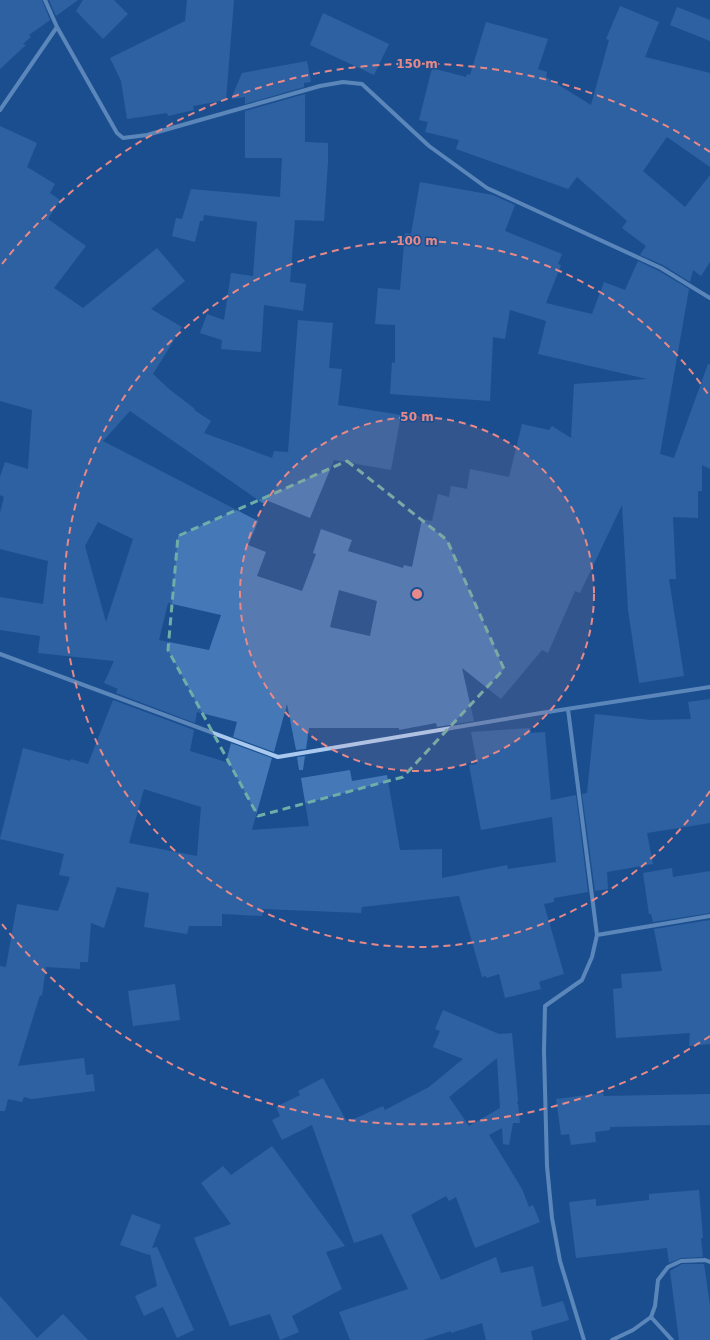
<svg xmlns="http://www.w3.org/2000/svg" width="710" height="1340" font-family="'DejaVu Sans',sans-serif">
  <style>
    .building { fill: #4478b7; fill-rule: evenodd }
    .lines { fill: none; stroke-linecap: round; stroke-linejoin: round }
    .minor { stroke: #a9c9ee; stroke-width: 4 }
    .marked { fill: none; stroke: #6fada8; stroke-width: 3; stroke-dasharray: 8 5; stroke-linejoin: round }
    .ring { fill: none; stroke: #e88989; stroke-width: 2; stroke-dasharray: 7 5 }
    .centre { fill: #e88989; stroke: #1b4f8f; stroke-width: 2 }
    .ring-label { font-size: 12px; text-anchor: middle; font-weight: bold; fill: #e88989; stroke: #1b4f8f; stroke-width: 3; stroke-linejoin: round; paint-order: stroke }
  </style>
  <rect width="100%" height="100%" fill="#1b4f8f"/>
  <!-- building -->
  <path class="building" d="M 0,0 L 42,0 L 50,20 L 29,35 L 31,37 L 23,44 L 26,45 L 0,69 Z
    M 49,0 L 78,0 L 56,16 Z
    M 83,0 L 114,0 L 128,14 L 103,39 L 76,11 Z
    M 187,0 L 234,0 L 226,100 L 193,106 L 194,110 L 168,116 L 167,113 L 127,119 L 121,81 L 110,58 L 185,21 Z
    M 620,6 L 659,22 L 645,57 L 710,73 L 710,167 L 667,137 L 643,171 L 685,207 L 710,175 L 710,262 L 701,276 L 693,270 L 690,282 L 663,265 L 640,255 L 646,246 L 622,228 L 627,221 L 577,177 L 568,189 L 456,149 L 459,140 L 425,132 L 428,122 L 419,120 L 432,68 L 466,77 L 467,74 L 470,75 L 486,22 L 548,39 L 538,69 L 547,72 L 546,77 L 591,105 L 609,40 L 606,39 Z
    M 677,7 L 710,20 L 710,41 L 670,25 Z
    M 323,13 L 389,44 L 374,75 L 310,45 Z
    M 307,61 L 311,82 L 304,83 L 304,87 L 245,104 L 245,97 L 231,99 L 242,73 Z
    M 305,94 L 305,142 L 328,143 L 328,162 L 324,221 L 295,220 L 290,282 L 306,284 L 303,311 L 264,305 L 261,352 L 221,349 L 222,340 L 200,333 L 207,314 L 224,320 L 231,273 L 253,276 L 257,222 L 204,215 L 203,221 L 200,221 L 195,242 L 172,236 L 176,218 L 182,219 L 191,189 L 280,197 L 282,158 L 245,158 L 245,111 Z
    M 0,126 L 37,143 L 27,167 L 55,184 L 50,193 L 60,200 L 48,219 L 86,246 L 54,288 L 83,308 L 157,248 L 185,281 L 151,309 L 182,327 L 153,374 L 169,389 L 195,409 L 194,410 L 211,421 L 204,433 L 272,458 L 274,451 L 288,452 L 298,320 L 333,323 L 329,368 L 342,369 L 338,405 L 401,415 L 391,470 L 334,460 L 310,518 L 266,500 L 264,504 L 130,411 L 103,441 L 258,521 L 248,545 L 266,552 L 257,576 L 302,591 L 316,554 L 313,553 L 321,529 L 352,540 L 348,551 L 403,568 L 404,565 L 412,567 L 422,519 L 432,521 L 438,494 L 449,497 L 451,486 L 467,489 L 470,469 L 509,477 L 522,424 L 549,430 L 552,426 L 571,438 L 574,384 L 647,379 L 538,354 L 546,321 L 510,310 L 505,339 L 493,337 L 490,401 L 390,394 L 392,362 L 395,363 L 395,325 L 375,324 L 378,288 L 400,290 L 405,233 L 411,234 L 420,182 L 493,195 L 515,205 L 505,231 L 562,254 L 558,264 L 561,265 L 546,303 L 592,314 L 604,282 L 625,290 L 638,261 L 659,271 L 689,289 L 660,454 L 674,458 L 708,364 L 710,365 L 710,469 L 702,465 L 702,491 L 698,491 L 698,518 L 673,517 L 676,579 L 669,579 L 684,676 L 639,683 L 628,610 L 622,505 L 580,593 L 575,591 L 548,653 L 542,650 L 501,699 L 462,668 L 474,721 L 437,727 L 436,723 L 399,730 L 399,728 L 309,728 L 306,749 L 296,750 L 287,704 L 274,752 L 233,737 L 237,722 L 197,712 L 195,723 L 116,693 L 118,689 L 104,683 L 114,661 L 38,653 L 40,636 L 0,630 L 0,597 L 43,604 L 48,561 L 0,549 L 0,513 L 4,497 L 0,495 L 0,477 L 5,462 L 28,469 L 32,410 L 0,401 ZM 98,522 L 133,539 L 106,622 L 85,546 ZM 339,590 L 377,601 L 370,636 L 330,627 ZM 168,603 L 221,615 L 209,650 L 159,640 Z
    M 710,699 L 710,823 L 647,833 L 653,864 L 607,872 L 608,889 L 595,891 L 582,794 L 587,793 L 595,714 L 651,720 L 691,719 L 688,702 Z
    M 113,700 L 194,730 L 190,751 L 226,762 L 231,743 L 272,758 L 252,830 L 309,826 L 301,778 L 350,770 L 352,781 L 387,775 L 400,850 L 442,849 L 442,878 L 507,865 L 508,869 L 556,862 L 552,817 L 481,830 L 469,765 L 477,764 L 471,732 L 530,728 L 531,733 L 545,732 L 551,800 L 576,795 L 588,892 L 554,898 L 554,902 L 544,904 L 564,974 L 541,981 L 539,982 L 541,989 L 505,998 L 499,974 L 487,978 L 486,976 L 482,977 L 459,896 L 362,907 L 361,913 L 263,909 L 262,916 L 222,914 L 222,926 L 189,926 L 187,934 L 144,927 L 149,893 L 117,887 L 104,928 L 91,923 L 88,962 L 80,962 L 80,969 L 46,967 L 42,996 L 40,995 L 18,1066 L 84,1058 L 86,1075 L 93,1074 L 95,1091 L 32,1099 L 24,1097 L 22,1102 L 8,1099 L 5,1111 L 0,1111 L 0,966 L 6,967 L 17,904 L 58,911 L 70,877 L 59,875 L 64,854 L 0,839 L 23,748 L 70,761 L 71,759 L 88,764 ZM 144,789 L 201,807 L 197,856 L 129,843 Z
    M 305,756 L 303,770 L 299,770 L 297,757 Z
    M 672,868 L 673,877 L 710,871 L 710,913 L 653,922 L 651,914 L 649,914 L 643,873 Z
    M 710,920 L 710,1044 L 689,1046 L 690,1033 L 616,1038 L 613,989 L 622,988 L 621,974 L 662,971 L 654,929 Z
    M 175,984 L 180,1020 L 133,1026 L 128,991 Z
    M 443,1010 L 499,1034 L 512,1033 L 518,1100 L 517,1104 L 518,1104 L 520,1123 L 513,1123 L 509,1145 L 503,1144 L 502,1128 L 489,1135 L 522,1189 L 529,1207 L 533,1205 L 540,1222 L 475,1248 L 456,1197 L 449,1201 L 446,1196 L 411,1215 L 441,1280 L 496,1257 L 501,1273 L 533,1266 L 542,1307 L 563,1301 L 569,1320 L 531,1331 L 533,1340 L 486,1340 L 482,1323 L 451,1333 L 451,1331 L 423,1340 L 350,1340 L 339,1312 L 408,1289 L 382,1234 L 354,1243 L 312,1125 L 282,1140 L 272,1120 L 280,1116 L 276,1107 L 300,1095 L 298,1091 L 323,1078 L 347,1122 L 383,1106 L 385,1110 L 429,1087 L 463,1059 L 433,1047 L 440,1031 L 435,1029 ZM 497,1058 L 500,1108 L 469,1126 L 449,1097 Z
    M 603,1093 L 604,1096 L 710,1094 L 710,1125 L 610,1127 L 610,1130 L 595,1132 L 596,1142 L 571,1145 L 569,1134 L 561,1135 L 556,1099 Z
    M 272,1146 L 345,1246 L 326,1252 L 342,1289 L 292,1316 L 299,1332 L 280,1340 L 270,1314 L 230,1326 L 194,1238 L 231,1224 L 201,1183 L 223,1166 L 231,1175 Z
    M 699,1190 L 703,1238 L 701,1238 L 703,1257 L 681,1258 L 669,1263 L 667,1248 L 576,1258 L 569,1202 L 596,1199 L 596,1206 L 649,1200 L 649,1194 Z
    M 132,1214 L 161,1225 L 152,1248 L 157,1247 L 194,1330 L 177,1338 L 163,1307 L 144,1316 L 135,1296 L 157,1286 L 150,1254 L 149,1255 L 120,1245 Z
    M 682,1264 L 704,1264 L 710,1305 L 710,1340 L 679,1340 L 670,1271 Z
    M 0,1296 L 37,1338 L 63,1314 L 88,1340 L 0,1340 Z"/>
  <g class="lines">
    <!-- minor -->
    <path class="minor" d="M 45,0 L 57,27 L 117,133 L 123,138 L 147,135 L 320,86 L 343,82 L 362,84 L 429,146 L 487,188 L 661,268 L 710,298
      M 0,110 L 57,27
      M 0,654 L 278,757 L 541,713 L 710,687
      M 568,709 L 597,935 L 592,957 L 582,980 L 545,1006 L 544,1051 L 547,1166 L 552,1218 L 560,1261 L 584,1340
      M 597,935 L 710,916
      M 651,1317 L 672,1340
      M 612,1340 L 633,1330 L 651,1317 L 655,1306 L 658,1280 L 668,1267 L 681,1261 L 705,1260 L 710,1262"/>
  </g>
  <!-- marked area -->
  <path d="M0 0H710V1340H0ZM 347,461 L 447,540 L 504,669 L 403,777 L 258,816 L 168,650 L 178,536 Z" fill="#1b4f8f" fill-opacity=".55" fill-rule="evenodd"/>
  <path class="marked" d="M 347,461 L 447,540 L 504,669 L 403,777 L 258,816 L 168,650 L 178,536 Z"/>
  <!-- distance rings -->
  <circle cx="417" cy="594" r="177" fill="#e88989" fill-opacity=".12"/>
  <g class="ring">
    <circle cx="417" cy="594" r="177"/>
    <path d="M710 791A353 353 0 1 1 710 397"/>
    <path d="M710 1036A530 530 0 0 1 2 924M2 264A530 530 0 0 1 710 152"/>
  </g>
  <circle cx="417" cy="594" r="6" class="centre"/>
  <g class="ring-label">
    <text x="417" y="68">150 m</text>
    <text x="417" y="245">100 m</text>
    <text x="417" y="421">50 m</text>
  </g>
</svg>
